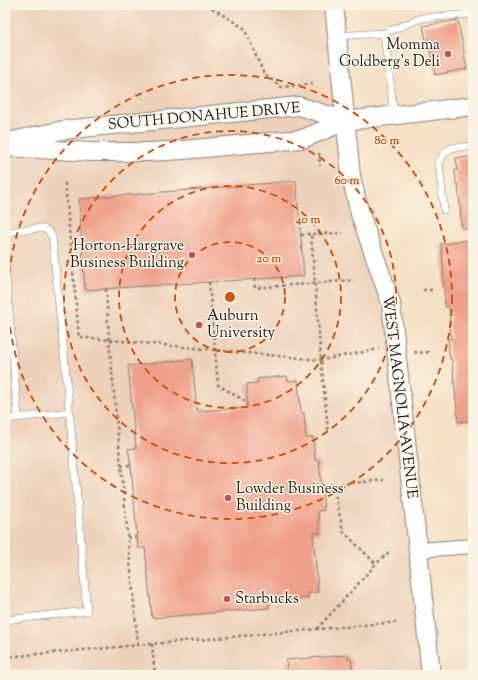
<svg xmlns="http://www.w3.org/2000/svg" width="478" height="680" font-family="'Sorts Mill Goudy',serif">
  <style>
    .built { fill: #edd1ba }
    .building { fill: #efa08a }
    .lines { fill: none; stroke-linecap: round; stroke-linejoin: round }
    .service-casing { stroke: #887e70; stroke-width: 8 }
    .minor-casing { stroke: #887e70; stroke-width: 16 }
    .tertiary-casing { stroke: #887e70; stroke-width: 20 }
    .path { stroke: #887e70; stroke-width: 2.5; stroke-dasharray: 3 3; stroke-linecap: butt }
    .service { stroke: #fff; stroke-width: 7 }
    .minor { stroke: #fff; stroke-width: 14 }
    .tertiary { stroke: #fff; stroke-width: 18 }
    .ring { fill: none; stroke: #d4530e; stroke-width: 2; stroke-dasharray: 7 5 }
    .poi-dot { fill: #d1495b; stroke: #fcf5e5; stroke-width: 1.5 }
    .labels { text-anchor: middle; dominant-baseline: central; stroke-width: 3; stroke-linejoin: round; paint-order: stroke }
    .poi-label { font-size: 15px; fill: #1c1c1c; stroke: #fcf5e5; text-anchor: start }
    .street-label { font-size: 15px; fill: #1c1c1c; stroke: #fcf5e5 }
    .centre { fill: #d4530e; stroke: #fcf5e5; stroke-width: 2 }
    .ring-label { font-size: 12px; text-anchor: middle; font-weight: bold; fill: #d4530e; stroke: #fcf5e5; stroke-width: 3; stroke-linejoin: round; paint-order: stroke }
  </style>
  <rect width="100%" height="100%" fill="#fcf5e5"/>
  <filter id="ink" filterUnits="userSpaceOnUse"><feTurbulence type="fractalNoise" baseFrequency=".025" numOctaves="2"/><feDisplacementMap in="SourceGraphic" scale="8" xChannelSelector="R" yChannelSelector="G"/><feConvolveMatrix kernelMatrix="1 2 1 2 8 2 1 2 1" color-interpolation-filters="sRGB"/></filter>
  <filter id="wash" filterUnits="userSpaceOnUse"><feTurbulence type="fractalNoise" baseFrequency=".012" numOctaves="4" result="noise"/><feDisplacementMap in="SourceGraphic" scale="16" xChannelSelector="R" yChannelSelector="G"/><feGaussianBlur stdDeviation="0.9" result="paint"/><feColorMatrix in="noise" values="0 0 0 0 0 0 0 0 0 0 0 0 0 0 0 0 0 1.4 0 .05"/><feComposite in="paint" operator="in"/></filter>
  <g filter="url(#wash)">
    <rect width="100%" height="100%" fill="#f4e0c4"/>
    <!-- built -->
    <path class="built" d="M 5,5 L 334,5 L 346,121 L 391,303 L 430,675 L 5,675 Z"/>
    <g id="blocks">
      <!-- building -->
      <path class="building" d="M 458,20 L 467,69 L 435,75 L 428,39 L 426,40 L 423,26 Z
        M 473,157 L 473,228 L 462,229 L 458,184 L 456,184 L 455,170 L 458,170 L 456,158 Z
        M 296,181 L 304,276 L 85,290 L 79,199 Z
        M 473,240 L 473,420 L 458,422 L 452,359 L 450,359 L 448,339 L 451,338 L 449,307 L 445,307 L 443,274 L 444,274 L 441,244 L 452,243 L 452,242 Z
        M 192,359 L 197,411 L 247,408 L 247,384 L 258,383 L 257,379 L 287,376 L 288,381 L 298,380 L 301,413 L 304,413 L 306,438 L 313,437 L 315,460 L 319,460 L 324,510 L 318,511 L 320,533 L 313,533 L 318,592 L 308,593 L 308,598 L 268,601 L 269,608 L 152,618 L 145,548 L 138,548 L 131,465 L 128,449 L 136,448 L 128,366 Z
        M 348,655 L 348,659 L 351,659 L 353,675 L 288,675 L 286,660 Z"/>
    </g>
  </g>
  <g filter="url(#ink)">
    <use href="#blocks" fill-opacity="0" stroke="#887e70" stroke-width="1"/>
    <g class="lines">
      <defs>
        <path id="service" d="M 384,33 L 394,115
          M 337,36 L 384,33 L 422,18 L 472,14 L 473,15
          M 444,210 L 439,163 L 445,152 L 451,148 L 473,146
          M 5,232 L 40,228 L 47,230 L 52,236 L 67,384 L 87,611 L 5,620
          M 5,266 L 18,417
          M 5,419 L 70,412"/>
        <path id="minor" d="M 418,550 L 473,546"/>
        <path id="tertiary" d="M 334,5 L 351,176 L 360,214 L 391,303 L 418,550 L 431,675
          M 12,141 L 63,130 L 299,106 L 346,121
          M 5,147 L 90,152 L 150,152 L 183,150 L 302,139 L 346,121 L 473,106"/>
      </defs>
      <!-- service casing -->
      <use href="#service" class="service-casing"/>
      <!-- minor casing -->
      <use href="#minor" class="minor-casing"/>
      <!-- tertiary casing -->
      <use href="#tertiary" class="tertiary-casing"/>
      <!-- path -->
      <path class="path" d="M 207,5 L 244,28 L 264,74 L 281,87 L 313,84
        M 319,153 L 320,166
        M 65,183 L 79,337 L 321,360 L 379,349
        M 301,235 L 311,234
        M 254,279 L 255,288 L 354,280
        M 209,282 L 218,385 L 247,402
        M 106,289 L 109,340 L 138,645
        M 423,290 L 434,290
        M 415,351 L 416,353 L 429,352
        M 328,430 L 321,360 L 311,234 L 343,233
        M 121,466 L 131,465
        M 333,484 L 343,531 L 376,564
        M 322,486 L 384,480
        M 128,538 L 137,537
        M 317,629 L 376,564 L 390,551
        M 152,644 L 155,675
        M 5,657 L 398,622"/>
      <!-- service -->
      <use href="#service" class="service"/>
      <!-- minor -->
      <use href="#minor" class="minor"/>
      <!-- tertiary -->
      <use href="#tertiary" class="tertiary"/>
    </g>
  </g>
  <!-- distance rings -->
  <g class="ring">
    <circle cx="230" cy="297" r="55"/>
    <circle cx="230" cy="297" r="111"/>
    <circle cx="230" cy="297" r="166"/>
    <circle cx="230" cy="297" r="222"/>
  </g>
  <!-- markers -->
  <g class="poi-dot">
    <circle cx="448" cy="54" r="4"/>
    <circle cx="192" cy="255" r="4"/>
    <circle cx="199" cy="325" r="4"/>
    <circle cx="228" cy="498" r="4"/>
    <circle cx="227" cy="599" r="4"/>
  </g>
  <g class="labels">
    <!-- poi labels -->
    <g class="poi-label">
      <text x="440" y="45" text-anchor="end">Momma<tspan x="440" dy="17">Goldberg's Deli</tspan></text>
      <text x="184" y="246" text-anchor="end">Horton-Hargrave<tspan x="184" dy="17">Business Building</tspan></text>
      <text x="207" y="316">Auburn<tspan x="207" dy="17">University</tspan></text>
      <text x="236" y="489">Lowder Business<tspan x="236" dy="17">Building</tspan></text>
      <text x="235" y="599">Starbucks</text>
    </g>
    <!-- street labels -->
    <g class="street-label">
      <text transform="translate(204 117) rotate(-5)">SOUTH DONAHUE DRIVE</text>
      <text transform="translate(399 397) rotate(83)">WEST MAGNOLIA AVENUE</text>
    </g>
  </g>
  <circle cx="230" cy="297" r="6" class="centre"/>
  <g class="ring-label">
    <text x="387" y="144">80 m</text>
    <text x="347" y="184">60 m</text>
    <text x="308" y="223">40 m</text>
    <text x="269" y="262">20 m</text>
  </g>
  <!-- margin -->
  <rect width="478" height="680" fill="none" stroke="#fcf5e5" stroke-width="20"/>
</svg>
